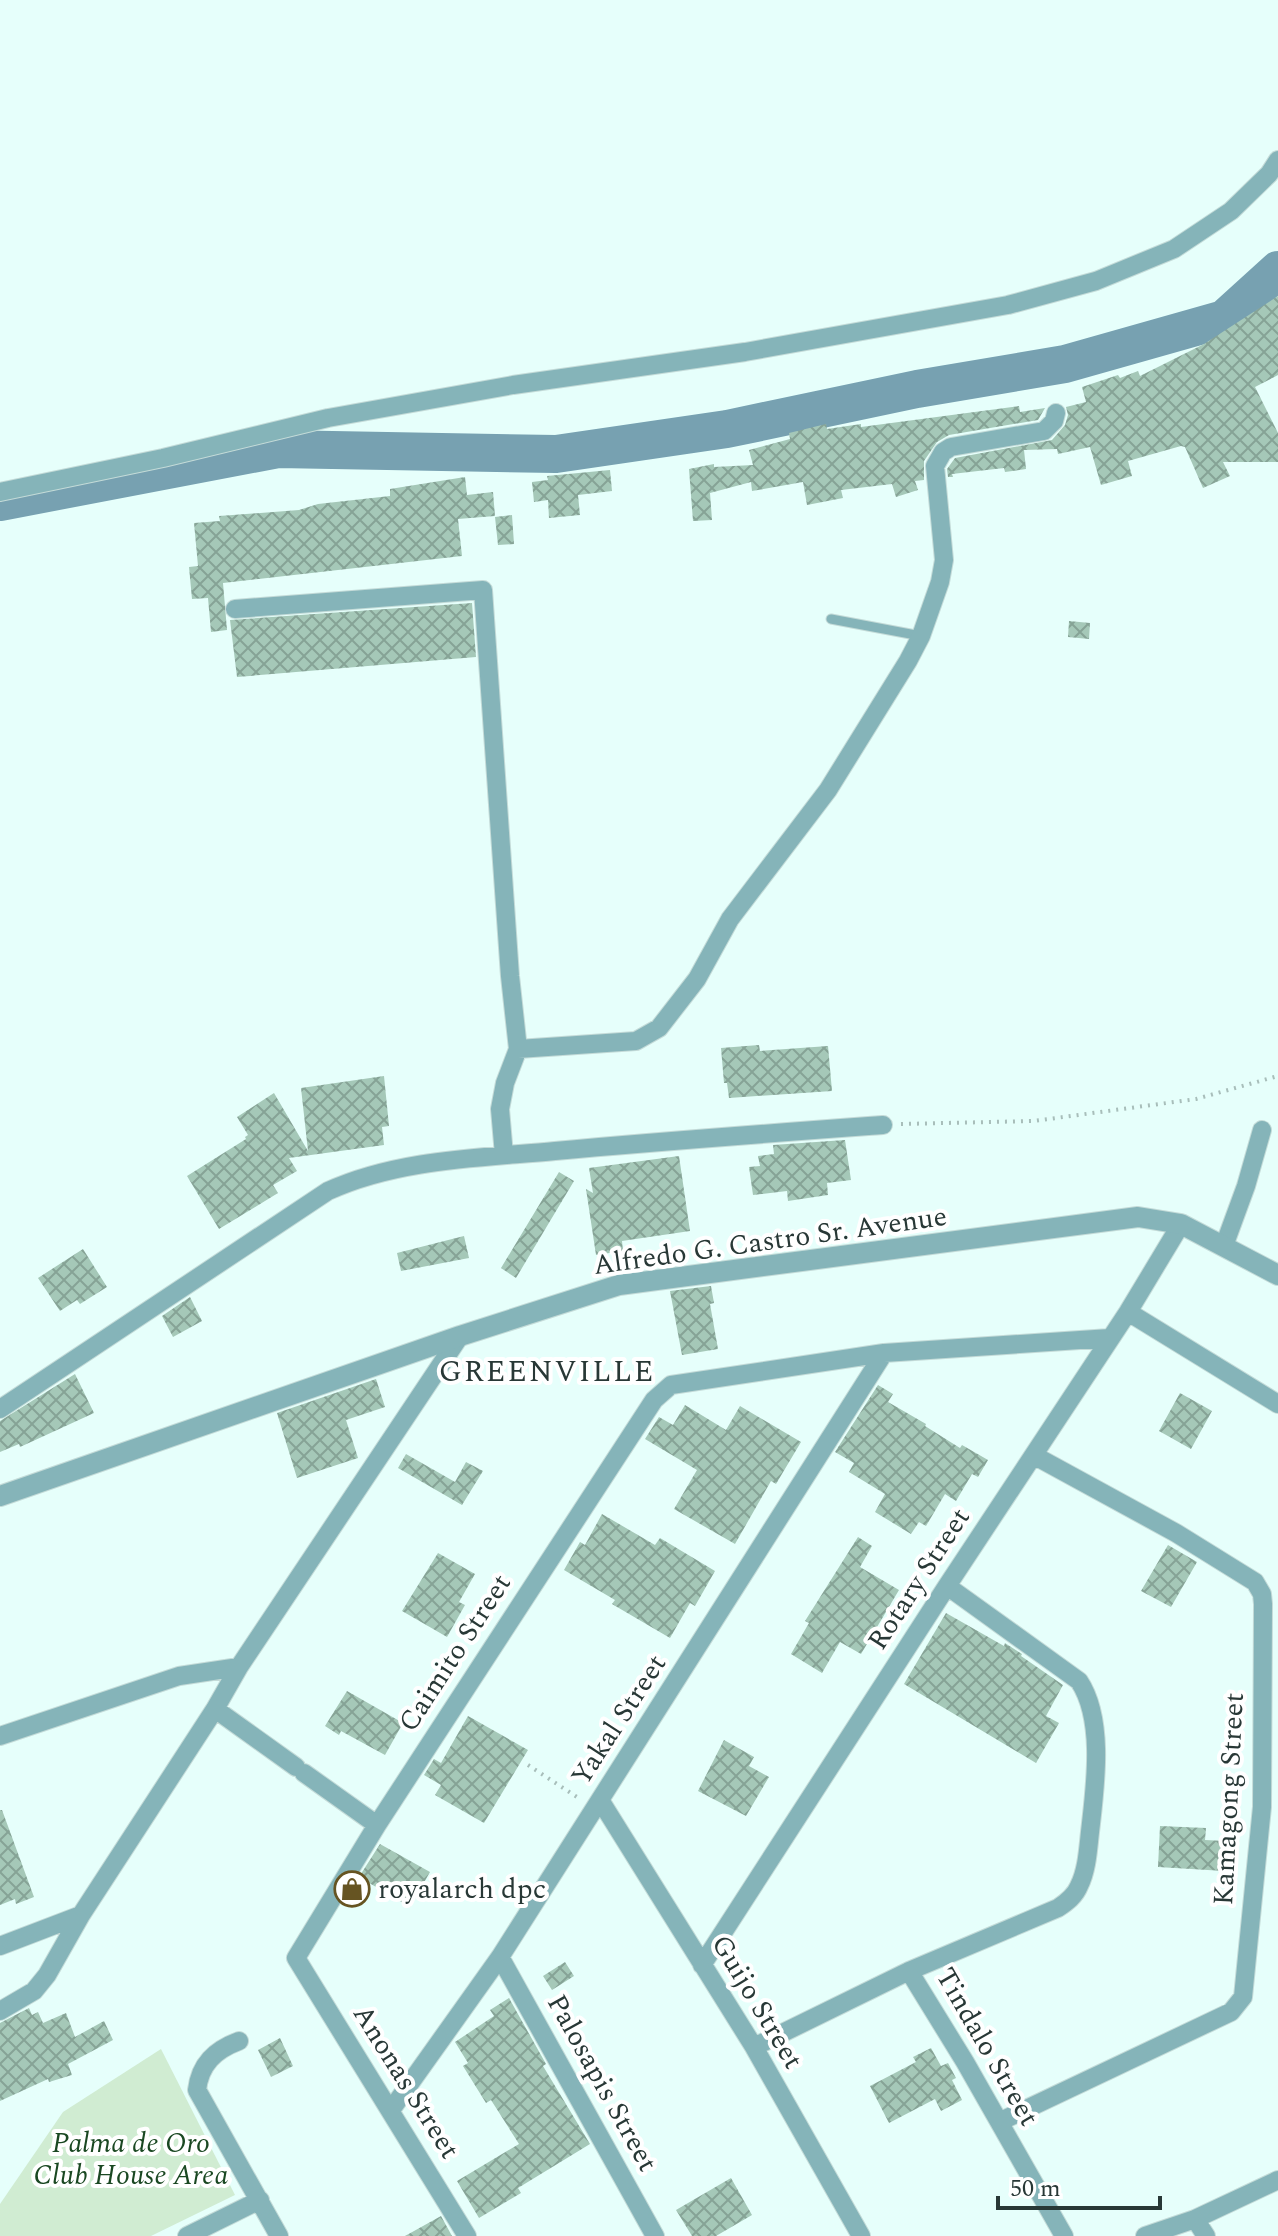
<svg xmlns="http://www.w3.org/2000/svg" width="1278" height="2236" font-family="Spectral,serif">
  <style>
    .park { fill: #d0ecd2 }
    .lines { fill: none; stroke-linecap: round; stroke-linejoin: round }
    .river { stroke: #77a1b1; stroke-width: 38 }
    .building { fill: url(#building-cross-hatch) }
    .service-casing { stroke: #c4dbd8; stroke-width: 11 }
    .minor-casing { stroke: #c4dbd8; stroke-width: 20 }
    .tertiary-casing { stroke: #c4dbd8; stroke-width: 22 }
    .path { stroke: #a8beba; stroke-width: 4; stroke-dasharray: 2 6; stroke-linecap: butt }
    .service { stroke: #85b4b9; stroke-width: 9 }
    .minor { stroke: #85b4b9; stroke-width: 18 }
    .tertiary { stroke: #85b4b9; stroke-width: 20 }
    .labels { text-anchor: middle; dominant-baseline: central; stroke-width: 8; stroke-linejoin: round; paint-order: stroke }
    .street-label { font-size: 28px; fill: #283836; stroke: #fff }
    .poi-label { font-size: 28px; fill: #283836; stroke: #fff; text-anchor: start }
    .park-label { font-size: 28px; font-style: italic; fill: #1a4822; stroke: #fff }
    .neighbourhood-label { font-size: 30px; letter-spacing: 2px; fill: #283836; stroke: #fff }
  </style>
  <defs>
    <pattern id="building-cross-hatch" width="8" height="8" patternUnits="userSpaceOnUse" patternTransform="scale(2)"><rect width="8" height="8" fill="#a5c8b8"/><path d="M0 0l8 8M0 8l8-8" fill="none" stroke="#86a396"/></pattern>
  </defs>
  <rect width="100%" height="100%" fill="#e6fffb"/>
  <!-- park -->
  <path class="park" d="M 161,2049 L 235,2195 L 151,2236 L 0,2236 L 0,2204 L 63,2112 Z"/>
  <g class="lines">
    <!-- river -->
    <path class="river" d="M 0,502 L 278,449 L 556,454 L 727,429 L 917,389 L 1065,364 L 1224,319 L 1278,270"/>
  </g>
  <!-- building -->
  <path class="building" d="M 1278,296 L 1278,375 L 1255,387 L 1278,433 L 1278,462 L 1223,462 L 1230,476 L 1203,488 L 1185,447 L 1181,446 L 1128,461 L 1132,476 L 1101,485 L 1090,447 L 1058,454 L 1057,449 L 1024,450 L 1026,469 L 1005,472 L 1004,468 L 952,474 L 953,477 L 948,477 L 947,469 L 955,458 L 1052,440 L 1065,425 L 1068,415 L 1066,407 L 1086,402 L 1082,387 L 1118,375 L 1120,378 L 1138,371 L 1140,376 L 1204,344 Z
    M 1019,406 L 1020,412 L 1045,408 L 1038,420 L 949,435 L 937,442 L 924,461 L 924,480 L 915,481 L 918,490 L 896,497 L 892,484 L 841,490 L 843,498 L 807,505 L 803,482 L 752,491 L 751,482 L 710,493 L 712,520 L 693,521 L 689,469 L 714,464 L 714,467 L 753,465 L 749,450 L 790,439 L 789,433 L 826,424 L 827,429 L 861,424 L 861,427 Z
    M 610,470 L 612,491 L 578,495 L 580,515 L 549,518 L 548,500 L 534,502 L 532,482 L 548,480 L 547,476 Z
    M 465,477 L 467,495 L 493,492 L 495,516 L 458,519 L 462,556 L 223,583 L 227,630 L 211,632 L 208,598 L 192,599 L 189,567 L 198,566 L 194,523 L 220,521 L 219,516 L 299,510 L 318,504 L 390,496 L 390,489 Z
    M 512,515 L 514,544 L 498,545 L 495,517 Z
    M 472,603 L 476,657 L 237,677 L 230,620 Z
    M 1069,621 L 1090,623 L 1089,639 L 1068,637 Z
    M 759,1045 L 760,1051 L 828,1046 L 832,1091 L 729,1098 L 727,1083 L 724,1083 L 721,1048 Z
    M 384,1076 L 389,1126 L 382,1127 L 384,1145 L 289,1158 L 297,1171 L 273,1185 L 278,1193 L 219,1229 L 187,1176 L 246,1139 L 245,1137 L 248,1135 L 237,1117 L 274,1093 L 308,1151 L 301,1088 Z
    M 845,1140 L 851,1180 L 827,1183 L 828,1195 L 788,1201 L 787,1191 L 753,1195 L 749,1167 L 760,1166 L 758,1156 L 774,1154 L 773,1145 Z
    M 679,1156 L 690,1231 L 622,1241 L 623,1251 L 596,1255 L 586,1189 L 593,1193 L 589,1168 Z
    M 559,1172 L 574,1181 L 516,1278 L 501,1268 Z
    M 464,1236 L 469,1258 L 401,1271 L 397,1253 Z
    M 83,1249 L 107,1287 L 80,1304 L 77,1300 L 60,1311 L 38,1278 Z
    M 711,1286 L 714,1303 L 710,1304 L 718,1349 L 682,1355 L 670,1291 Z
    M 190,1297 L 202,1321 L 173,1337 L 162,1316 Z
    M 75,1374 L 94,1413 L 20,1447 L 19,1444 L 0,1452 L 0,1421 Z
    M 376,1379 L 385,1407 L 346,1420 L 358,1458 L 297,1478 L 277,1413 Z
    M 878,1385 L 893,1394 L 888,1402 L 926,1424 L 925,1426 L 960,1448 L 962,1445 L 988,1460 L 978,1477 L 972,1474 L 956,1501 L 945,1494 L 926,1526 L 919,1522 L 911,1534 L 875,1512 L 885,1494 L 849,1472 L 854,1463 L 835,1452 Z
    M 1180,1393 L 1212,1411 L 1191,1449 L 1159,1431 Z
    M 685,1405 L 726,1430 L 740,1406 L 801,1442 L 776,1484 L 771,1481 L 735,1544 L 674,1509 L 697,1470 L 645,1439 L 659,1417 L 673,1425 Z
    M 406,1454 L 455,1482 L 466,1462 L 483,1471 L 462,1505 L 398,1468 Z
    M 602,1514 L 655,1545 L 660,1538 L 715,1571 L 695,1606 L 690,1603 L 670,1638 L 612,1604 L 615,1600 L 564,1570 L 580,1542 L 585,1545 Z
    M 858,1537 L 872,1546 L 860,1567 L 899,1590 L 861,1654 L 840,1642 L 822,1673 L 791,1654 L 809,1623 L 805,1621 Z
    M 1168,1545 L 1197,1562 L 1171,1607 L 1141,1591 Z
    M 438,1553 L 475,1574 L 459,1602 L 465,1605 L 447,1637 L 402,1611 Z
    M 946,1613 L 1004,1646 L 1005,1643 L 1008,1645 L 1022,1654 L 1021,1656 L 1063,1685 L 1046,1716 L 1059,1723 L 1036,1763 L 904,1684 Z
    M 347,1691 L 403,1723 L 385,1755 L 341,1731 L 339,1735 L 325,1726 Z
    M 468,1716 L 528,1750 L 484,1823 L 435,1795 L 441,1785 L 424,1775 L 434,1759 L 441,1763 Z
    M 724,1740 L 754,1757 L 749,1766 L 769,1777 L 746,1816 L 698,1791 Z
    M 0,1810 L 2,1810 L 34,1897 L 16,1904 L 15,1899 L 0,1905 Z
    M 1160,1826 L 1206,1828 L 1205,1840 L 1226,1841 L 1224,1871 L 1158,1867 Z
    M 380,1844 L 430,1872 L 410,1907 L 359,1877 Z
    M 565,1962 L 574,1976 L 552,1990 L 543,1976 Z
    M 509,1998 L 546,2064 L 543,2066 L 590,2144 L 518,2188 L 521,2193 L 479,2218 L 457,2181 L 519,2144 L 491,2100 L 486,2103 L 463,2066 L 468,2063 L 455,2042 L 494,2016 L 490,2010 Z
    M 29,2008 L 32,2015 L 38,2012 L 43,2023 L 66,2013 L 75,2037 L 104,2021 L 113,2040 L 68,2064 L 72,2075 L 49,2082 L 48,2079 L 0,2101 L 0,2023 Z
    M 280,2038 L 293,2066 L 271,2077 L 258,2050 Z
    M 931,2048 L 941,2066 L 948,2063 L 956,2078 L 952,2080 L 962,2100 L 941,2111 L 935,2099 L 889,2123 L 870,2086 L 916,2062 L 913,2057 Z
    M 731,2178 L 752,2215 L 716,2236 L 692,2236 L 676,2210 Z
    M 441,2216 L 452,2236 L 405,2236 Z"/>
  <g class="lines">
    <defs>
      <path id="service" d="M 831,619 L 921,636"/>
      <path id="minor" d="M 0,492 L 163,458 L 328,418 L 513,385 L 745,352 L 1008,305 L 1096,281 L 1174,249 L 1231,211 L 1269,174 L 1278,160
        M 235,609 L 483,590 L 510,976 L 518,1049 L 505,1083 L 500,1109 L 504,1155
        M 518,1049 L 636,1041 L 659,1028 L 697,979 L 730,919 L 828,790 L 908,661 L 921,636 L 940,582 L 944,560 L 935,466 L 943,452 L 951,447 L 1044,431 L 1054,421 L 1056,413
        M 1224,1246 L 1246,1186 L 1262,1130
        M 1128,1312 L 1278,1404
        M 0,1409 L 328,1191 C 398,1159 480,1158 555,1151 C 664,1141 774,1133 883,1125
        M 215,1709 L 296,1767
        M 0,1736 L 179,1676 L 239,1667
        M 304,1773 L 377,1825
        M 600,1800 L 754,2047 L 861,2236
        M 0,1946 L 81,1915
        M 500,1957 L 655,2236
        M 702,1965 L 947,1586 L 1128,1312 L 1181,1224
        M 909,1971 L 965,2062 L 1064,2236
        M 0,2011 L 34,1991 L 47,1975 L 81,1915 L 215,1709 L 239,1667 L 460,1336
        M 239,2041 C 215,2050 200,2064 197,2090 L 279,2236
        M 754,2047 L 909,1971 L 1058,1908 C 1067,1902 1075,1896 1079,1886 C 1087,1870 1088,1850 1090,1832 C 1095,1788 1105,1720 1079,1681 L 947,1586
        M 391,2110 L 500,1957 L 884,1353
        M 999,2122 L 1231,2012 L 1243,1997 L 1262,1807 L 1263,1604 L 1262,1594 L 1255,1582 L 1176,1533 L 1035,1456
        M 1195,2219 L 1206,2236
        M 187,2236 L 260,2200
        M 467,2236 L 296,1958 L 377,1825 L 654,1400 L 671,1385 L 884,1353 L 1110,1338
        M 1145,2236 L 1195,2219 L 1278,2180"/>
      <path id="tertiary" d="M 0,1496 L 460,1336 L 619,1285 L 1138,1217 L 1181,1224 L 1278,1275"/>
    </defs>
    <!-- service casing -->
    <use href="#service" class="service-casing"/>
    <!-- minor casing -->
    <use href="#minor" class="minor-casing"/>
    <!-- tertiary casing -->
    <use href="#tertiary" class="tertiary-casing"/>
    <!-- path -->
    <path class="path" d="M 901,1124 L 1034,1121 L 1196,1099 L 1278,1076
      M 528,1765 L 580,1799"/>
    <!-- service -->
    <use href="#service" class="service"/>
    <!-- minor -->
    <use href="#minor" class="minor"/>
    <!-- tertiary -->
    <use href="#tertiary" class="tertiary"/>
  </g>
  <!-- icons -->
  <defs>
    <symbol id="shop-ring" viewBox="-11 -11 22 22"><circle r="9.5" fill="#fff" stroke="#665422" stroke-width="1.5"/><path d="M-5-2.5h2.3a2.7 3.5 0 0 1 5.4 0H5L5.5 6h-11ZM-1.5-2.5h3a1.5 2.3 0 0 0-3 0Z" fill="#665422"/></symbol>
  </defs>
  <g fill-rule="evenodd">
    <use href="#shop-ring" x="332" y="1869" width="40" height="40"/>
  </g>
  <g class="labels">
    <!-- street labels -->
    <g class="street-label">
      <text transform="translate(770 1241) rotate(-8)">Alfredo G. Castro Sr. Avenue</text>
      <text transform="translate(919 1579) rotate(-57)">Rotary Street</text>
      <text transform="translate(455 1653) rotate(-57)">Caimito Street</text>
      <text transform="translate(619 1720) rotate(-57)">Yakal Street</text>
      <text transform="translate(1229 1799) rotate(-87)">Kamagong Street</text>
      <text transform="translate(757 2002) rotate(59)">Guijo Street</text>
      <text transform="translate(987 2047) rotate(60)">Tindalo Street</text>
      <text transform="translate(406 2082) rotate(58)">Anonas Street</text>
      <text transform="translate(602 2083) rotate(61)">Palosapis Street</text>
    </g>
    <!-- poi labels -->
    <g class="poi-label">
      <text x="378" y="1889">royalarch dpc</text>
    </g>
    <!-- park labels -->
    <g class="park-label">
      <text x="131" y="2143">Palma de Oro<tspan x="131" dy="32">Club House Area</tspan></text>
    </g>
    <!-- neighbourhood labels -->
    <g class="neighbourhood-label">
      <text x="547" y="1372">GREENVILLE</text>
    </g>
  </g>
  <!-- scale -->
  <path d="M998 2196v12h162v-12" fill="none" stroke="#283836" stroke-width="4"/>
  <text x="1010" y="2196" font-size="24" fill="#283836" stroke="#ffffff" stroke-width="6" paint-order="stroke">50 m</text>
</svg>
